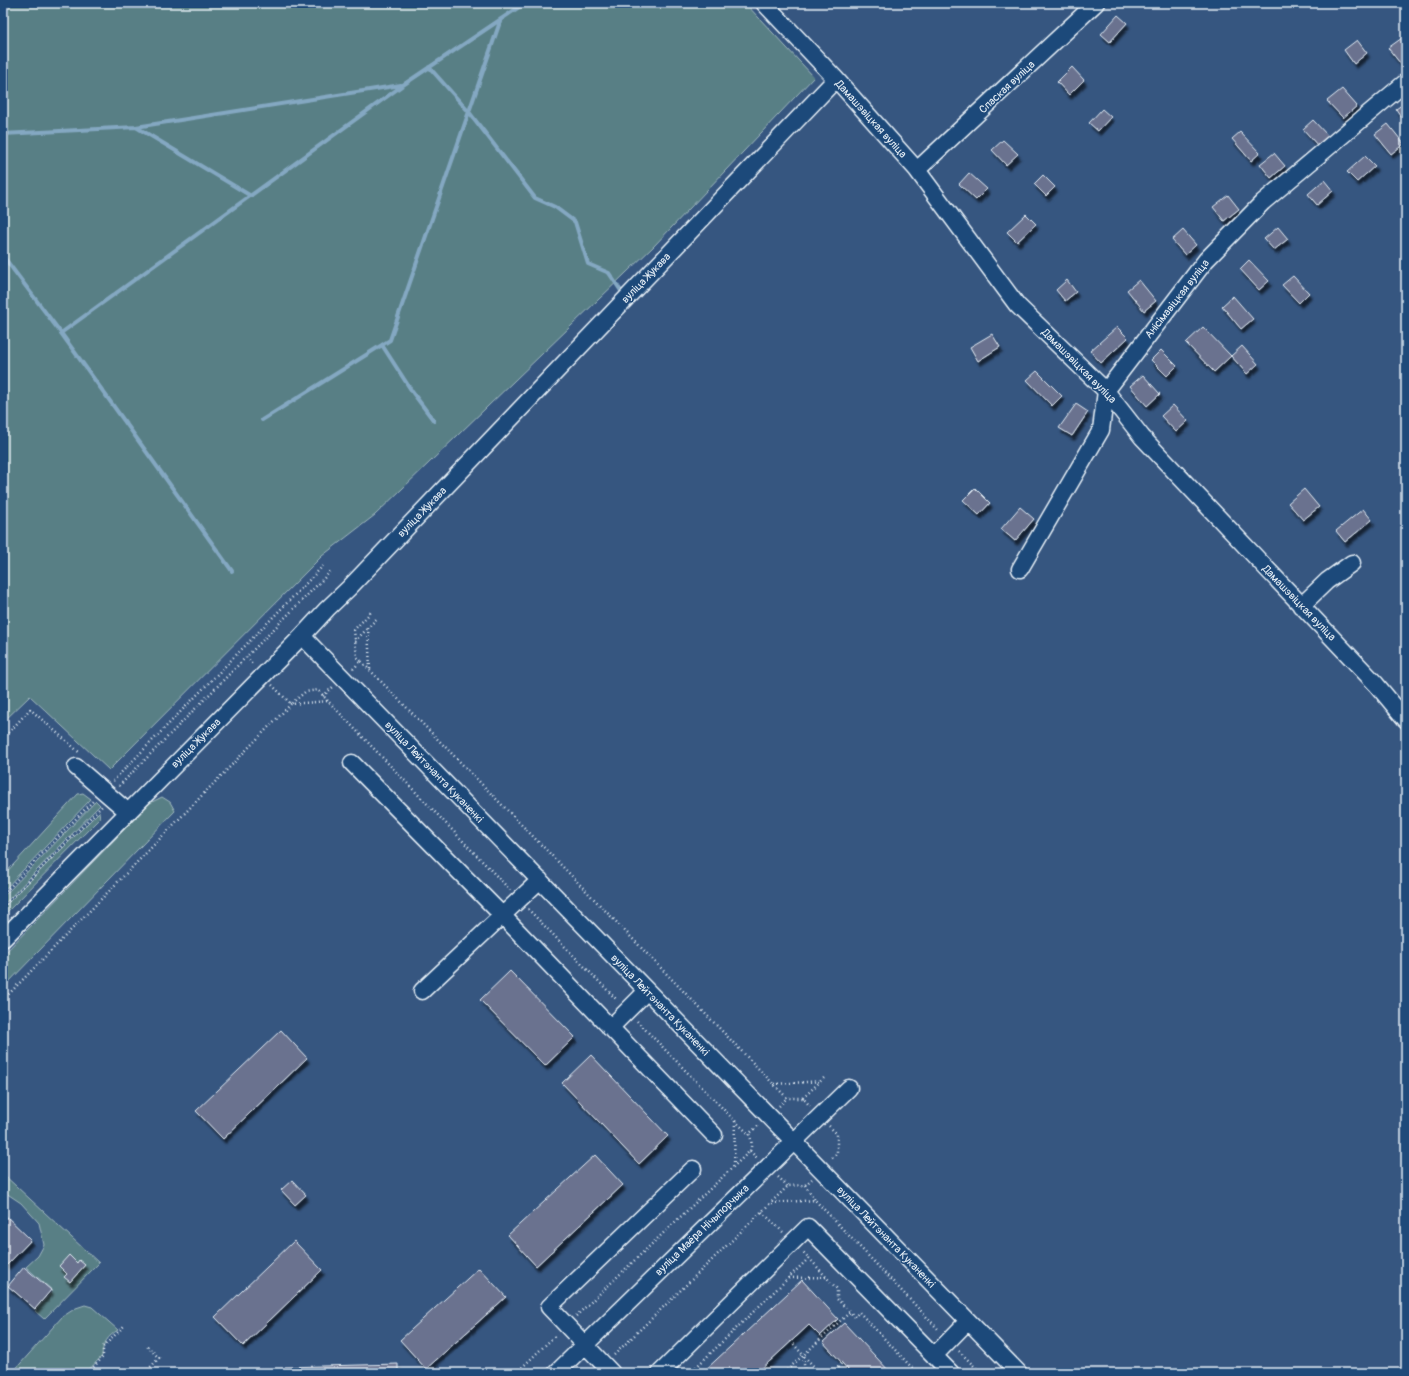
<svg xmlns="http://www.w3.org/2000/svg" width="1409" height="1376" font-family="Pangolin,sans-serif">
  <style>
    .green { fill: #597f85; stroke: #a0b8be }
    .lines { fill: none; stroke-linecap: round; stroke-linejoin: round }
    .stream { stroke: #84a8c2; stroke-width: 4 }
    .building { fill: #6b728f; stroke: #e8f1f8; filter: url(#shadow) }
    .minor-casing { stroke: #e8f1f8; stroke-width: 19 }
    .path { stroke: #e8f1f8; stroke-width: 2.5; stroke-dasharray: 1 3; stroke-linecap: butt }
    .minor { stroke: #1f4a7a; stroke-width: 16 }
    .labels { text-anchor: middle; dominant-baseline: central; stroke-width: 3; stroke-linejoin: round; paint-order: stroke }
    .street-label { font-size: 11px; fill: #e8f1f8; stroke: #1f4a7a }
  </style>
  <defs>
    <filter id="shadow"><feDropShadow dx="2.5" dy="4.5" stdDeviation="1" flood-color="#0009"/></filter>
  </defs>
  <rect width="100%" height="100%" fill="#365680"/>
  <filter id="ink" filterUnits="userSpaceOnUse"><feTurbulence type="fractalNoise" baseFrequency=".025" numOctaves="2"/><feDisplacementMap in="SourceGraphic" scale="8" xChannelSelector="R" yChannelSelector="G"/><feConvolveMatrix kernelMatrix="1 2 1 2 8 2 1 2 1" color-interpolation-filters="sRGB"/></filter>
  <g filter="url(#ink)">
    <!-- green -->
    <path class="green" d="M 3,3 L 745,3 L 814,77 L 654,246 L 375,515 L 322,556 L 109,770 L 30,696 L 3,722 Z
      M 83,793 L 91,799 L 3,891 L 3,876 L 78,794 Z
      M 162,797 L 170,802 L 175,811 L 3,988 L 3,955 L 150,803 Z
      M 96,801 L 100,805 L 3,905 L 3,897 Z
      M 99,812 L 100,818 L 3,916 L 3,908 Z
      M 3,1174 L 99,1263 L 44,1319 L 35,1311 L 53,1291 L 26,1267 L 38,1256 L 44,1245 L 39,1223 L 21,1203 L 3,1191 Z
      M 85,1305 L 92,1307 L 118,1330 C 108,1336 102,1344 102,1356 L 86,1373 L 12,1373 L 62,1317 L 76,1308 Z"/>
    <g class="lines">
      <!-- stream -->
      <path class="stream" d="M 429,67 L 469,112 L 535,198 L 555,207 L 575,222 L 588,264 L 609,273 L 621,291
        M 136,127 L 251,196
        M 3,134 L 136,127 L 401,85
        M 3,256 L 61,333 L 232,571
        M 61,333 L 403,85 L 525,3
        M 382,345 L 413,393 L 434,421
        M 262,420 L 390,340 L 501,19"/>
    </g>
    <!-- building -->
    <path class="building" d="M 1118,15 L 1127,23 L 1110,42 L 1101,34 Z
      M 1402,38 L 1406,43 L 1406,66 L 1404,68 L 1388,48 Z
      M 1357,40 L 1367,53 L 1354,64 L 1344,50 Z
      M 1072,67 L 1084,80 L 1069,95 L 1057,82 Z
      M 1342,89 L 1357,106 L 1343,118 L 1327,101 Z
      M 1406,102 L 1406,124 L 1396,109 Z
      M 1102,109 L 1111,117 L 1098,131 L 1089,123 Z
      M 1313,120 L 1329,137 L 1318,146 L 1303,129 Z
      M 1388,124 L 1404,144 L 1391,154 L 1375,134 Z
      M 1240,132 L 1260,153 L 1251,161 L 1232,139 Z
      M 1003,140 L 1018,154 L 1006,165 L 992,150 Z
      M 1274,153 L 1285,166 L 1271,178 L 1260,164 Z
      M 1365,156 L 1375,166 L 1357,182 L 1347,172 Z
      M 969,173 L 987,189 L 976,200 L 959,184 Z
      M 1043,175 L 1055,187 L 1046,196 L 1034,184 Z
      M 1324,180 L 1333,191 L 1317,205 L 1308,194 Z
      M 1228,195 L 1239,209 L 1224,221 L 1213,207 Z
      M 1026,214 L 1036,224 L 1017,242 L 1007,232 Z
      M 1278,227 L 1288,239 L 1274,250 L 1264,239 Z
      M 1183,230 L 1196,245 L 1185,255 L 1172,240 Z
      M 1249,260 L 1269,281 L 1259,290 L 1240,269 Z
      M 1293,276 L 1309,293 L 1299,303 L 1282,285 Z
      M 1067,280 L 1076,292 L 1065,301 L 1056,290 Z
      M 1139,280 L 1156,301 L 1144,311 L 1127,290 Z
      M 1233,296 L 1253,319 L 1241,329 L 1222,306 Z
      M 1117,327 L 1128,338 L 1101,363 L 1090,351 Z
      M 1203,327 L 1231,356 L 1214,372 L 1186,343 Z
      M 992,334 L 1000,347 L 978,361 L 970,347 Z
      M 1242,346 L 1258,364 L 1247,374 L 1231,356 Z
      M 1161,350 L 1177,366 L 1167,376 L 1151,360 Z
      M 1037,371 L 1062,396 L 1052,406 L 1027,380 Z
      M 1143,375 L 1160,394 L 1147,406 L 1130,386 Z
      M 1076,404 L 1088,412 L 1072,436 L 1059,428 Z
      M 1173,405 L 1188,421 L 1176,432 L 1161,416 Z
      M 975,488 L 990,503 L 979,515 L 963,500 Z
      M 1304,489 L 1319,507 L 1303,520 L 1288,503 Z
      M 1020,507 L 1034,519 L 1015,541 L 1001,529 Z
      M 1363,509 L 1372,520 L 1345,542 L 1336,531 Z
      M 510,971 L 575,1037 L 545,1066 L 480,1000 Z
      M 281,1030 L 307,1058 L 223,1139 L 196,1111 Z
      M 591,1055 L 668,1136 L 639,1164 L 562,1083 Z
      M 595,1155 L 623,1185 L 536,1266 L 508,1235 Z
      M 292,1180 L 306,1195 L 295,1205 L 281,1190 Z
      M 3,1213 L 31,1240 L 7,1265 L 3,1261 Z
      M 294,1241 L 322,1270 L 243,1346 L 215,1317 Z
      M 69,1255 L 77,1263 L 79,1260 L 85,1265 L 70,1282 L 64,1277 L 67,1274 L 59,1266 Z
      M 24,1267 L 51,1290 L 35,1309 L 8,1286 Z
      M 479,1268 L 506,1297 L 426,1369 L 400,1340 Z
      M 802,1280 L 838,1319 L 820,1336 L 809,1325 L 757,1373 L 702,1373 Z
      M 844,1323 L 891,1373 L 851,1373 L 842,1363 L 823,1342 Z
      M 398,1364 L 398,1373 L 286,1373 L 285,1367 Z"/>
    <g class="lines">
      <defs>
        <path id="minor" d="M 764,3 L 836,79 L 917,170 L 1017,305 L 1106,391 L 1142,437 L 1376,684 L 1406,720
          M 917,170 L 1096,3
          M 1020,569 L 1101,430 L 1106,391 L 1206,260 L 1263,202 L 1406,82
          M 1301,606 L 1327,581 L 1352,563
          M 302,636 L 1019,1373
          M 352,763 L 502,915 L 714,1135
          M 76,767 L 128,812
          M 3,939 L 302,636 L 327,609 L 349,588 L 836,79
          M 422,991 L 540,880
          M 610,1028 L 647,991
          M 934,1356 L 968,1321
          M 556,1373 L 849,1088
          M 612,1373 L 549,1307 L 693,1169
          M 660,1373 L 808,1227 L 951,1373"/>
      </defs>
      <!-- minor casing -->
      <use href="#minor" class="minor-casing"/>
      <!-- path -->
      <path class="path" d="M 355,641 L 367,629
        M 246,657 L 254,665
        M 361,661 L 357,657 L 354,630 L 372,611
        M 353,669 L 361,661 L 561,865 L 787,1098 L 803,1098 L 810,1106
        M 370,669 L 368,628 L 378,617
        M 272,685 L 291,704 L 305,692 L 318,690 L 328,701
        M 323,696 L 333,687
        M 3,739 L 30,709 L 80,753
        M 113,781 L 323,566
        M 119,786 L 331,571
        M 3,894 L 93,801
        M 3,907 L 102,806
        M 528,909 L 617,1000
        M 3,1000 L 291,704 L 328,701 L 510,890
        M 637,1021 L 735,1121 L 734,1165
        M 774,1084 L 821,1081
        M 803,1098 L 825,1077
        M 779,1106 L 787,1098
        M 735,1121 L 749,1134
        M 829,1126 L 837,1134 L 837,1153 L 831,1159
        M 750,1151 L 758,1159
        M 778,1177 L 788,1186
        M 805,1185 L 815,1200
        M 772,1203 L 815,1200 L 939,1330
        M 762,1212 L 783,1232
        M 809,1258 L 837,1289 L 837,1299 L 855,1317 L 859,1312 L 917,1373
        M 789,1278 L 826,1277
        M 576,1316 L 750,1151 C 752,1144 752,1140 749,1134 L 759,1125
        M 791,1341 L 803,1355
        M 959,1351 L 981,1373
        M 614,1355 L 788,1186 L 805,1185 L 812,1179
        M 88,1373 L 103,1357 L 103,1347 L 125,1325
        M 145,1373 L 159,1358 L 146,1345
        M 516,1373 L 556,1335
        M 690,1373 L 809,1258 L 802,1251
        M 784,1373 L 850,1312
        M 805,1373 L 803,1355 L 820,1373
        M 832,1373 L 842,1363"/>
      <!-- minor -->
      <use href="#minor" class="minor"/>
    </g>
  </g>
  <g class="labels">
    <!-- street labels -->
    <g class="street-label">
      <text transform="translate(1007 87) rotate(-43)">Спаская вуліца</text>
      <text transform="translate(871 119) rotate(48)">Дамашэвіцкая вуліца</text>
      <text transform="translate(646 278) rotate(-46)">вуліца Жукава</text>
      <text transform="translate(1177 299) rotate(-52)">Анісімавіцкая вуліца</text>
      <text transform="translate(1079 366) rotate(45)">Дамашэвіцкая вуліца</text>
      <text transform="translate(422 512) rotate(-46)">вуліца Жукава</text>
      <text transform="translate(1299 603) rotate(46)">Дамашэвіцкая вуліца</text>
      <text transform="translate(196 743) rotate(-45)">вуліца Жукава</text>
      <text transform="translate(434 772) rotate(46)">вуліца Лейтэнанта Куканенкі</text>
      <text transform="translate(660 1005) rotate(46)">вуліца Лейтэнанта Куканенкі</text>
      <text transform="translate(702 1230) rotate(-44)">вуліца Маёра Нічыпорчыка</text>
      <text transform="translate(886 1237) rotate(46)">вуліца Лейтэнанта Куканенкі</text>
    </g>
  </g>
  <!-- margin -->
  <rect width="1409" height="1376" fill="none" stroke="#1f4a7a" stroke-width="16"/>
  <rect x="8" y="8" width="1393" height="1360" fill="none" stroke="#e8f1f8" stroke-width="1.5" filter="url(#ink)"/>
</svg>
